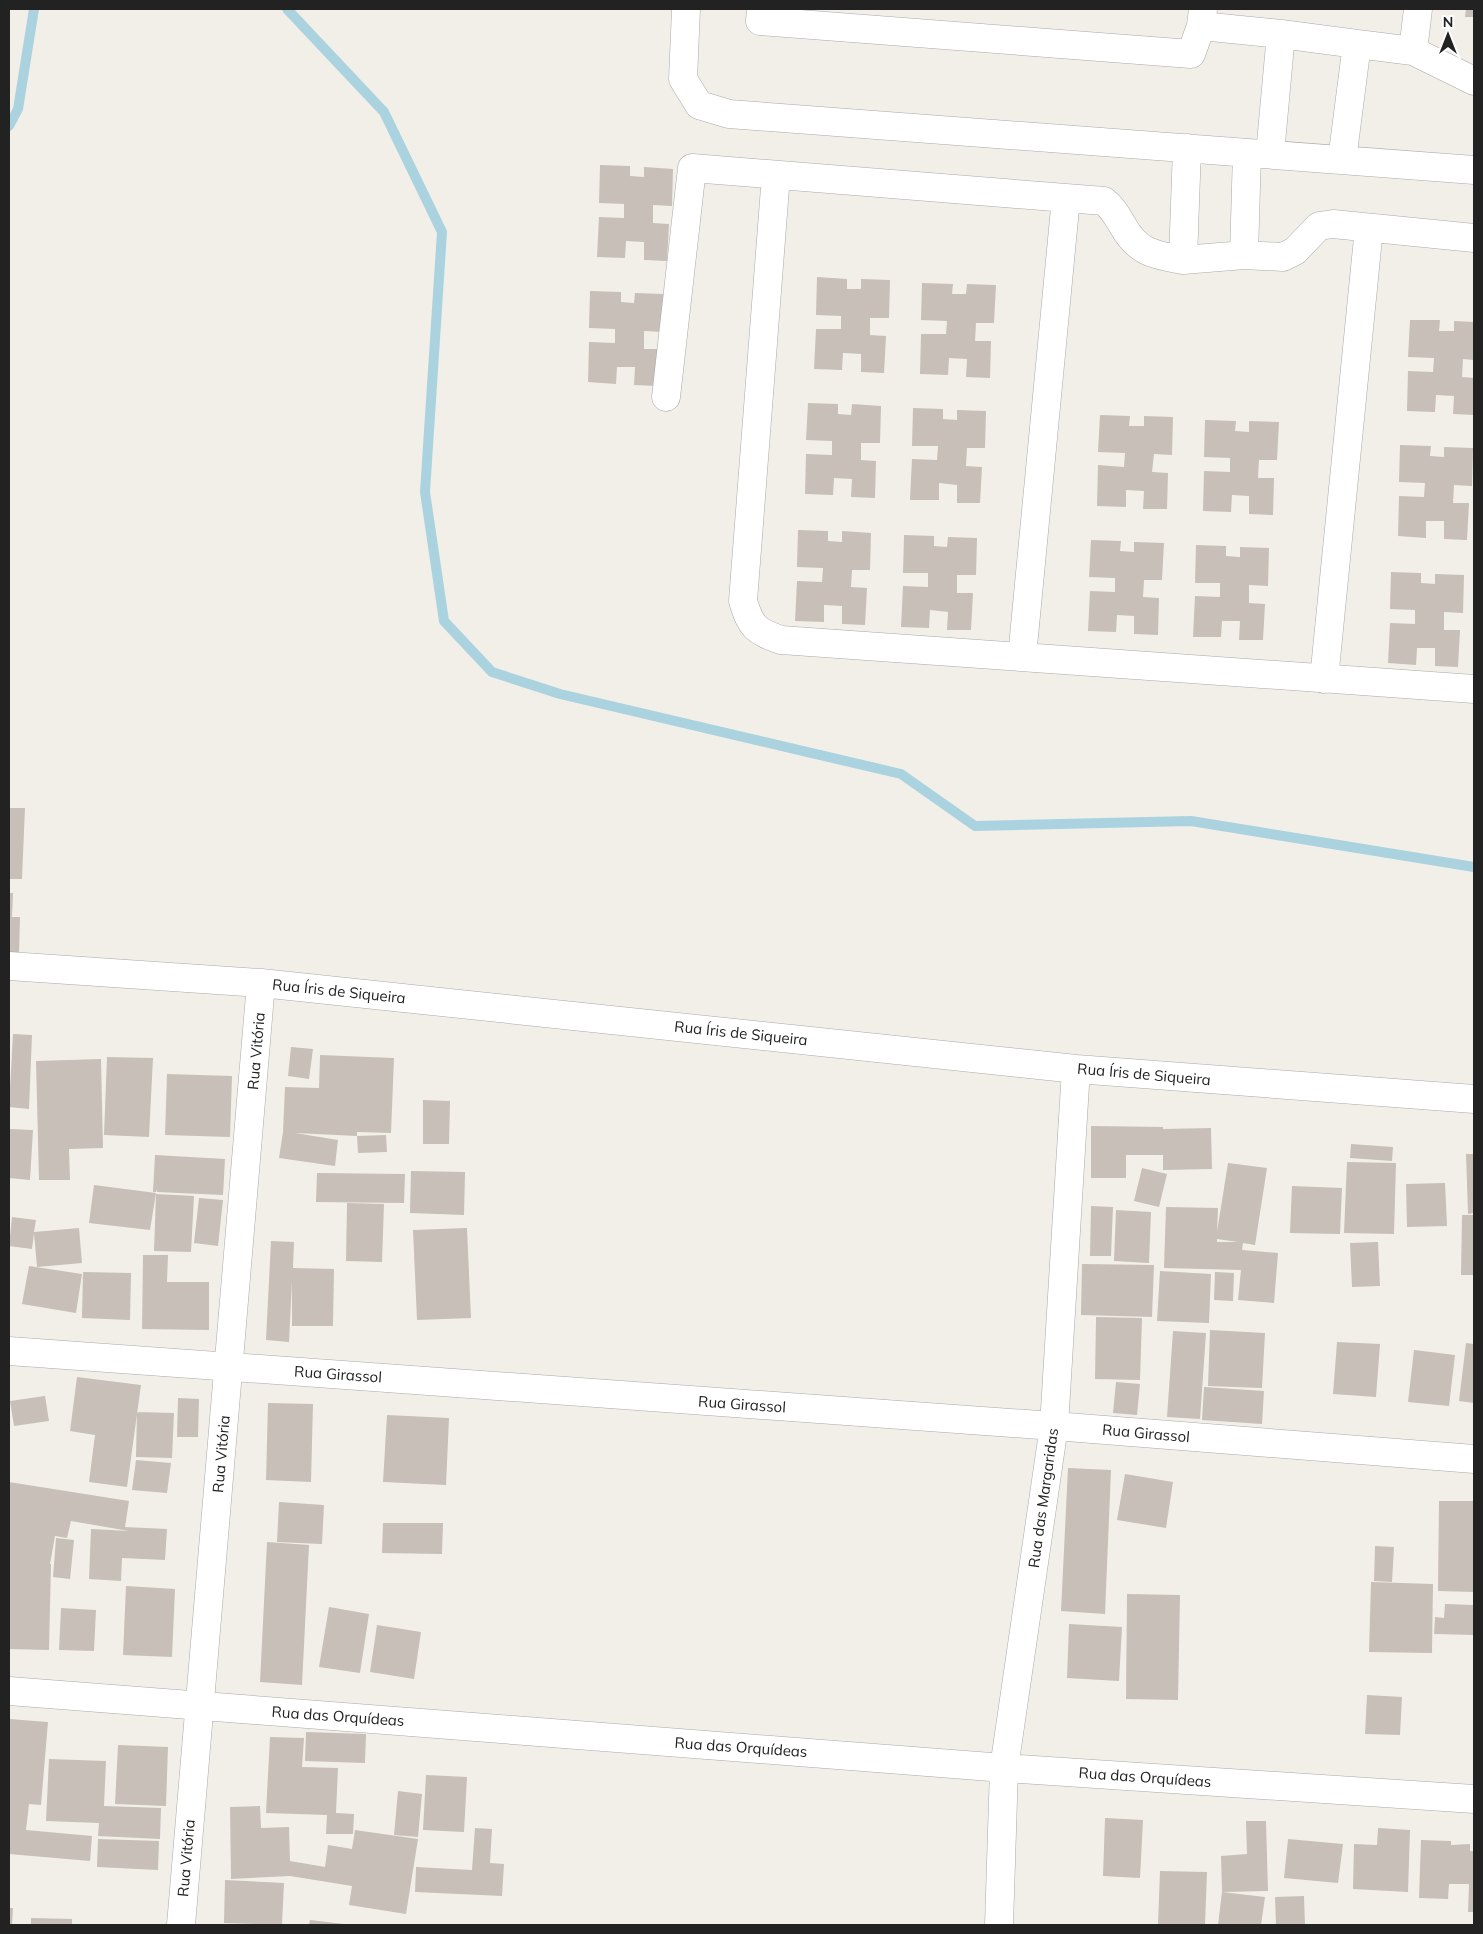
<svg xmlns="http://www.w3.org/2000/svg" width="1483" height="1934" font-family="Mulish,sans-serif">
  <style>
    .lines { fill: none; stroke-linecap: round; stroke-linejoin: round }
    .stream { stroke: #aad3df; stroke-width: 10 }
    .building { fill: #c7bfb8; fill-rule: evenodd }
    .minor-casing { stroke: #a9a9a9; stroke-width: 29 }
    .minor { stroke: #fff; stroke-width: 28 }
    .labels { text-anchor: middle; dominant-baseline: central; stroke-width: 4.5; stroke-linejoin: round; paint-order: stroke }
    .street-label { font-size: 15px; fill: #222; stroke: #fff }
  </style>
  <rect width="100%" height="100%" fill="#f2efe9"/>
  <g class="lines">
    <!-- stream -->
    <path class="stream" d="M 287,9 L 384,112 L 442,232 L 425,492 L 444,621 L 492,672 L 560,694 L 901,774 L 975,826 L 1191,821 L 1474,867
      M 9,126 L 18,109 L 34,9"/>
  </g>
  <!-- building -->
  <path class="building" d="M 1466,9 L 1474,9 L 1474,17 L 1465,17 Z
    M 600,165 L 630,166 L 630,176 L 644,177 L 644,167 L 673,169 L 672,206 L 653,205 L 653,223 L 669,224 L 667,261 L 644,260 L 644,242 L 626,241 L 625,258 L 597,257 L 599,217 L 624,218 L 624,204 L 599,203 Z
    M 817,277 L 847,279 L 847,289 L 861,289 L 861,279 L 890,280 L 889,318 L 870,318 L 870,335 L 886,336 L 884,373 L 861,372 L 861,354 L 843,353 L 842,370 L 814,369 L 816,329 L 841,329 L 841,316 L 816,315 Z
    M 922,283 L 953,284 L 952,294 L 966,294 L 967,284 L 996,285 L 994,323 L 976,323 L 975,341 L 991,341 L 990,378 L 966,377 L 967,359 L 949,358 L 948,375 L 920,374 L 921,334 L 946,334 L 947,321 L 921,320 Z
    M 590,291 L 621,292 L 621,302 L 634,303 L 635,293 L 664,294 L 663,332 L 644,331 L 644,349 L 659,349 L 658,386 L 634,385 L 635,367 L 617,367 L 616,384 L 588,382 L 589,342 L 615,343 L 615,329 L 589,328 Z
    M 1410,320 L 1440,320 L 1439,331 L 1454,331 L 1454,321 L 1474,322 L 1474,360 L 1463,359 L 1462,377 L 1474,378 L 1474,415 L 1453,414 L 1454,396 L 1436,395 L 1435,412 L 1407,411 L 1408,371 L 1433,372 L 1434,358 L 1408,357 Z
    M 808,403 L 838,404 L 838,414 L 851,415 L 852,404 L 881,406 L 880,443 L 861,443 L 861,460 L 876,461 L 875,498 L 851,497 L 852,479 L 834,478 L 833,495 L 805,494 L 806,454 L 832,455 L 832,441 L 806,440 Z
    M 913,408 L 943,409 L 943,419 L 957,420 L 957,410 L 986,411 L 985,448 L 967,448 L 966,466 L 982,467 L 980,503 L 957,503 L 957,485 L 939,483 L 939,500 L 910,500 L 912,459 L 937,460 L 938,446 L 912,446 Z
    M 1100,415 L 1130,416 L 1129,426 L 1144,426 L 1144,416 L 1173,417 L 1172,455 L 1154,454 L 1152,472 L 1168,473 L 1167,509 L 1143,509 L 1144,491 L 1126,490 L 1126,507 L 1097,506 L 1098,465 L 1124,467 L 1125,453 L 1098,452 Z
    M 1205,420 L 1236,421 L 1235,431 L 1249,432 L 1249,421 L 1279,422 L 1277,460 L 1259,460 L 1258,478 L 1274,478 L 1273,515 L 1249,514 L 1249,496 L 1232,495 L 1231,512 L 1203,511 L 1204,471 L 1230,472 L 1230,458 L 1204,457 Z
    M 1400,445 L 1431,446 L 1430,456 L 1444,457 L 1444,447 L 1473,448 L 1472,486 L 1454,485 L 1453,503 L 1469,503 L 1467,540 L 1444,539 L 1444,521 L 1426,521 L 1426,538 L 1398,536 L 1399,496 L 1424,497 L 1425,483 L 1399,482 Z
    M 798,530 L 828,531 L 828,541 L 842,542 L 842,531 L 871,533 L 870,570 L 852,570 L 851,587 L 867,588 L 865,625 L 842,624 L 842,606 L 824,605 L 824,622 L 795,621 L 797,581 L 822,582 L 823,568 L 797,567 Z
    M 904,535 L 934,536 L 934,546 L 947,547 L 948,537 L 977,538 L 976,575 L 957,575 L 957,593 L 973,593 L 971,630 L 947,630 L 948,612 L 930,610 L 929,628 L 901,627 L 903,586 L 928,587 L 928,573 L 903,573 Z
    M 1091,540 L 1121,541 L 1120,551 L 1134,552 L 1134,542 L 1164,543 L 1162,580 L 1144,580 L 1143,597 L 1159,598 L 1158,635 L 1134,634 L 1134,616 L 1117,615 L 1116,632 L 1088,631 L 1090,591 L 1115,592 L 1115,578 L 1089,577 Z
    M 1196,545 L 1226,546 L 1226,556 L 1240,557 L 1240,547 L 1269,548 L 1268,586 L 1249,585 L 1249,603 L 1265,604 L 1263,640 L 1239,640 L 1240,621 L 1222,621 L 1221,637 L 1193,637 L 1195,596 L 1220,597 L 1220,583 L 1195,583 Z
    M 1391,572 L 1421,573 L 1421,583 L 1435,584 L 1435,574 L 1464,575 L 1463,613 L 1444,612 L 1444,630 L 1460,630 L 1458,667 L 1435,666 L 1435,648 L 1417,648 L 1416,665 L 1388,663 L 1390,623 L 1415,624 L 1415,610 L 1390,609 Z
    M 9,808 L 25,808 L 22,879 L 9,879 Z
    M 9,893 L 13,893 L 12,917 L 20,917 L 19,955 L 9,954 Z
    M 13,1034 L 32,1035 L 29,1109 L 9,1107 Z
    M 291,1047 L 313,1049 L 309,1079 L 288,1076 Z
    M 320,1055 L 394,1058 L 391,1133 L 357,1132 L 357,1136 L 295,1133 L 338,1140 L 335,1166 L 279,1158 L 283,1132 L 285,1087 L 319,1088 Z
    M 107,1057 L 153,1058 L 149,1137 L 104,1135 Z
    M 101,1059 L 103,1148 L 69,1149 L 70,1180 L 39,1180 L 36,1061 Z
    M 167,1074 L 232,1076 L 230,1137 L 165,1135 Z
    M 423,1100 L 450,1101 L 449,1144 L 423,1144 Z
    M 1091,1126 L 1163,1127 L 1163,1129 L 1211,1128 L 1212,1169 L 1163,1170 L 1163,1155 L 1126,1155 L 1126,1178 L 1091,1178 Z
    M 9,1129 L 33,1130 L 30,1180 L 9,1178 Z
    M 386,1135 L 387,1152 L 358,1153 L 357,1136 Z
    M 1351,1144 L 1393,1147 L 1392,1161 L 1350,1158 Z
    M 1466,1154 L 1474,1154 L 1474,1213 L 1468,1214 Z
    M 155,1155 L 225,1159 L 223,1195 L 157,1192 L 156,1189 L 156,1192 L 153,1192 Z
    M 1347,1162 L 1396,1163 L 1394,1234 L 1344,1233 Z
    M 1228,1163 L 1267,1168 L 1255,1245 L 1243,1243 L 1242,1250 L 1278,1253 L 1274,1303 L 1238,1300 L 1241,1270 L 1164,1268 L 1166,1207 L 1218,1208 L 1217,1232 ZM 1217,1239 L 1238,1242 L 1217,1242 Z
    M 1142,1168 L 1167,1174 L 1159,1207 L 1134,1201 Z
    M 411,1171 L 465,1172 L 464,1215 L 410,1213 Z
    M 317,1173 L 405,1174 L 404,1203 L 316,1202 Z
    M 1445,1183 L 1447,1226 L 1407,1227 L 1406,1184 Z
    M 94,1185 L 156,1193 L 150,1230 L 89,1223 Z
    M 1292,1186 L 1342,1188 L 1340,1234 L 1290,1233 Z
    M 156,1194 L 194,1196 L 191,1252 L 154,1251 Z
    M 199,1198 L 223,1200 L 218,1246 L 194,1243 Z
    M 347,1203 L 384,1204 L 382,1262 L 346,1261 Z
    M 1091,1206 L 1113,1207 L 1111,1256 L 1090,1256 Z
    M 1116,1210 L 1151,1212 L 1149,1263 L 1114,1261 Z
    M 1462,1215 L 1474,1215 L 1474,1275 L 1461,1275 Z
    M 12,1217 L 36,1220 L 34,1232 L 79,1228 L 82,1263 L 37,1267 L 34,1233 L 32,1249 L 9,1246 Z
    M 467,1228 L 471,1318 L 417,1320 L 413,1230 Z
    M 271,1241 L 294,1242 L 293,1268 L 334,1269 L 333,1326 L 292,1326 L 292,1281 L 289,1342 L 266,1340 Z
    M 1378,1242 L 1380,1286 L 1352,1287 L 1350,1243 Z
    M 143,1255 L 168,1255 L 167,1282 L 209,1282 L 209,1330 L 142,1329 Z
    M 1082,1264 L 1154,1265 L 1152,1317 L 1081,1315 Z
    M 29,1266 L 82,1274 L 76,1313 L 22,1304 Z
    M 1160,1271 L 1211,1274 L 1209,1323 L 1157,1321 Z
    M 83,1272 L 131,1273 L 130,1320 L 82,1318 Z
    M 1215,1272 L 1234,1273 L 1233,1301 L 1214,1300 Z
    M 1096,1317 L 1142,1318 L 1140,1380 L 1095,1379 Z
    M 1210,1330 L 1265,1333 L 1262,1388 L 1208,1386 Z
    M 1173,1331 L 1206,1333 L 1200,1419 L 1167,1417 Z
    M 1337,1342 L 1380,1344 L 1376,1397 L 1333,1394 Z
    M 1466,1343 L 1474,1344 L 1474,1403 L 1459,1401 Z
    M 1414,1350 L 1455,1355 L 1449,1406 L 1408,1402 Z
    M 77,1377 L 141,1385 L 127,1487 L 89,1482 L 95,1435 L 70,1431 Z
    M 1116,1382 L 1140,1384 L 1137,1415 L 1113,1413 Z
    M 1204,1387 L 1264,1391 L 1262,1424 L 1202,1420 Z
    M 45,1396 L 49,1421 L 14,1426 L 10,1401 Z
    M 178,1398 L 199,1399 L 198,1437 L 177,1437 Z
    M 268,1403 L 313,1404 L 311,1482 L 266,1480 Z
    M 137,1412 L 174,1413 L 172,1458 L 136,1457 Z
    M 387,1415 L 449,1418 L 446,1485 L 383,1482 Z
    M 136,1460 L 171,1463 L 167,1493 L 132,1490 Z
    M 1068,1468 L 1111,1470 L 1105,1614 L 1061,1611 Z
    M 1125,1474 L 1173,1482 L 1166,1528 L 1117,1520 Z
    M 9,1482 L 129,1501 L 125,1527 L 167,1529 L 165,1560 L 122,1558 L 121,1581 L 89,1579 L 91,1529 L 129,1531 L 71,1521 L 67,1538 L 55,1536 L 50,1564 L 51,1564 L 49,1650 L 9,1649 Z
    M 1439,1501 L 1474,1501 L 1474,1592 L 1438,1591 Z
    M 279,1502 L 324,1505 L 322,1544 L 277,1542 Z
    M 383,1523 L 443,1523 L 442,1554 L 382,1553 Z
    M 56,1538 L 74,1540 L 70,1579 L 53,1577 Z
    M 267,1542 L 309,1545 L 302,1685 L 260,1682 Z
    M 1375,1546 L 1394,1547 L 1392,1582 L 1374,1581 Z
    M 1371,1582 L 1433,1584 L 1432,1653 L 1369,1652 Z
    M 126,1586 L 175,1589 L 172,1657 L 123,1655 Z
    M 1127,1594 L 1180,1595 L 1178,1700 L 1126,1699 Z
    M 1445,1604 L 1474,1605 L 1474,1635 L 1434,1634 L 1435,1617 L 1444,1618 Z
    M 329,1607 L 369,1614 L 360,1673 L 319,1667 Z
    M 61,1608 L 96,1610 L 94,1651 L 59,1650 Z
    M 1069,1624 L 1122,1627 L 1119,1681 L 1067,1678 Z
    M 377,1625 L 421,1632 L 414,1679 L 370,1672 Z
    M 1367,1695 L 1402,1697 L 1400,1735 L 1365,1734 Z
    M 9,1719 L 48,1722 L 41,1805 L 29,1804 L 26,1830 L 92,1836 L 90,1861 L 9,1854 Z
    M 306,1732 L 366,1734 L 365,1763 L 305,1761 Z
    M 270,1737 L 304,1738 L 302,1767 L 338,1768 L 336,1813 L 354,1814 L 353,1834 L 326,1834 L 327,1815 L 266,1813 Z
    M 118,1745 L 168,1747 L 166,1806 L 115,1804 Z
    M 49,1759 L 106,1761 L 104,1806 L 161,1808 L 160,1839 L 98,1836 L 99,1823 L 46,1821 Z
    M 426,1775 L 467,1777 L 464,1832 L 423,1830 Z
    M 398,1791 L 422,1794 L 418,1837 L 394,1835 Z
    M 260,1806 L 261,1828 L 289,1827 L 290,1861 L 325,1867 L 328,1845 L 352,1849 L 355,1830 L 418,1839 L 406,1914 L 349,1905 L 352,1886 L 290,1876 L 231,1879 L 230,1807 Z
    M 1105,1818 L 1143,1820 L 1140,1878 L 1103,1876 Z
    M 1246,1821 L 1266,1821 L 1268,1891 L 1222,1892 L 1221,1856 L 1247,1854 Z
    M 475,1828 L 492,1829 L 490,1863 L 504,1864 L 502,1896 L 415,1892 L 416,1867 L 472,1870 Z
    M 1378,1828 L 1410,1830 L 1408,1892 L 1353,1889 L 1354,1844 L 1377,1845 Z
    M 98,1839 L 159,1841 L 158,1870 L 97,1867 Z
    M 1288,1839 L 1343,1844 L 1338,1883 L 1284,1878 Z
    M 1421,1840 L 1451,1841 L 1451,1845 L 1470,1844 L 1470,1851 L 1474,1851 L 1474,1912 L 1468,1912 L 1469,1884 L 1449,1884 L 1448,1899 L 1419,1898 Z
    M 1160,1871 L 1207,1872 L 1205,1925 L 1158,1925 Z
    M 225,1880 L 284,1883 L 282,1925 L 224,1923 Z
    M 1222,1892 L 1265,1897 L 1261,1925 L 1218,1925 Z
    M 1304,1896 L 1305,1925 L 1276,1925 L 1275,1897 Z
    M 9,1908 L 13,1908 L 12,1925 L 9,1925 Z
    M 31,1918 L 72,1919 L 72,1925 L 31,1925 Z
    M 310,1920 L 344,1924 L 344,1925 L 309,1925 Z"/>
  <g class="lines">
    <defs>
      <path id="minor" d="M 686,9 L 683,79 L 699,105 L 729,114 L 1474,170
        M 761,9 L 760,21 L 1191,54 L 1201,26 L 1203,9
        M 1201,26 L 1281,34
        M 1357,44 L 1413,51 L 1418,9
        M 1413,51 L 1474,81
        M 1187,148 L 1183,260 L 1244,255 L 1247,153
        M 1270,154 L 1281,34 L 1357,44 L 1342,160
        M 776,175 L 743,601 C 751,627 755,631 781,640 L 1474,689
        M 1244,255 L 1283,257 L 1295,251 L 1319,226 L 1333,224 L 1474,238
        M 666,397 L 692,168 L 1104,201 C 1113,208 1117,216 1123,226 C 1138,253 1155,255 1183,260
        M 1022,657 L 1066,198
        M 1324,679 L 1369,228
        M 9,966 L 261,983 L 1076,1069 L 1474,1099
        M 9,1351 L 1054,1426 L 1474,1459
        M 9,1691 L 1004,1768 L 1474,1799
        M 181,1925 L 261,983
        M 999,1925 L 1004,1768 L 1054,1426 L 1076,1069"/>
    </defs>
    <!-- minor casing -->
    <use href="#minor" class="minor-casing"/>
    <!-- minor -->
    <use href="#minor" class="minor"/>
  </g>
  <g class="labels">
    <!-- street labels -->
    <g class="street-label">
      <text transform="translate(339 991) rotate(6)">Rua Íris de Siqueira</text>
      <text transform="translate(741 1033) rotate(6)">Rua Íris de Siqueira</text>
      <text transform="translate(256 1051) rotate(-85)">Rua Vitória</text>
      <text transform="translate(1144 1074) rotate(5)">Rua Íris de Siqueira</text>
      <text transform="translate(338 1374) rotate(4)">Rua Girassol</text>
      <text transform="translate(742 1404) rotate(4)">Rua Girassol</text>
      <text transform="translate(1146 1433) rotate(5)">Rua Girassol</text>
      <text transform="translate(221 1454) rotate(-85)">Rua Vitória</text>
      <text transform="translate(1043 1498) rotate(-82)">Rua das Margaridas</text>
      <text transform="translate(338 1716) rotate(4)">Rua das Orquídeas</text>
      <text transform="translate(741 1747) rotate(4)">Rua das Orquídeas</text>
      <text transform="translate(1145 1777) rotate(4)">Rua das Orquídeas</text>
      <text transform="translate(186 1858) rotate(-85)">Rua Vitória</text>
    </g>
  </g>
  <!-- border -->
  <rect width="1483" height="1934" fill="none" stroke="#222222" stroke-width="20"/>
  <!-- north arrow -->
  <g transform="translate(1448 35)" stroke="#ffffff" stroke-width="4" paint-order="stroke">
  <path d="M0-4L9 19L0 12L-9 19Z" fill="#222222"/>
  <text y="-8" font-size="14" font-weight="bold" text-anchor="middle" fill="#222222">N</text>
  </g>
</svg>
